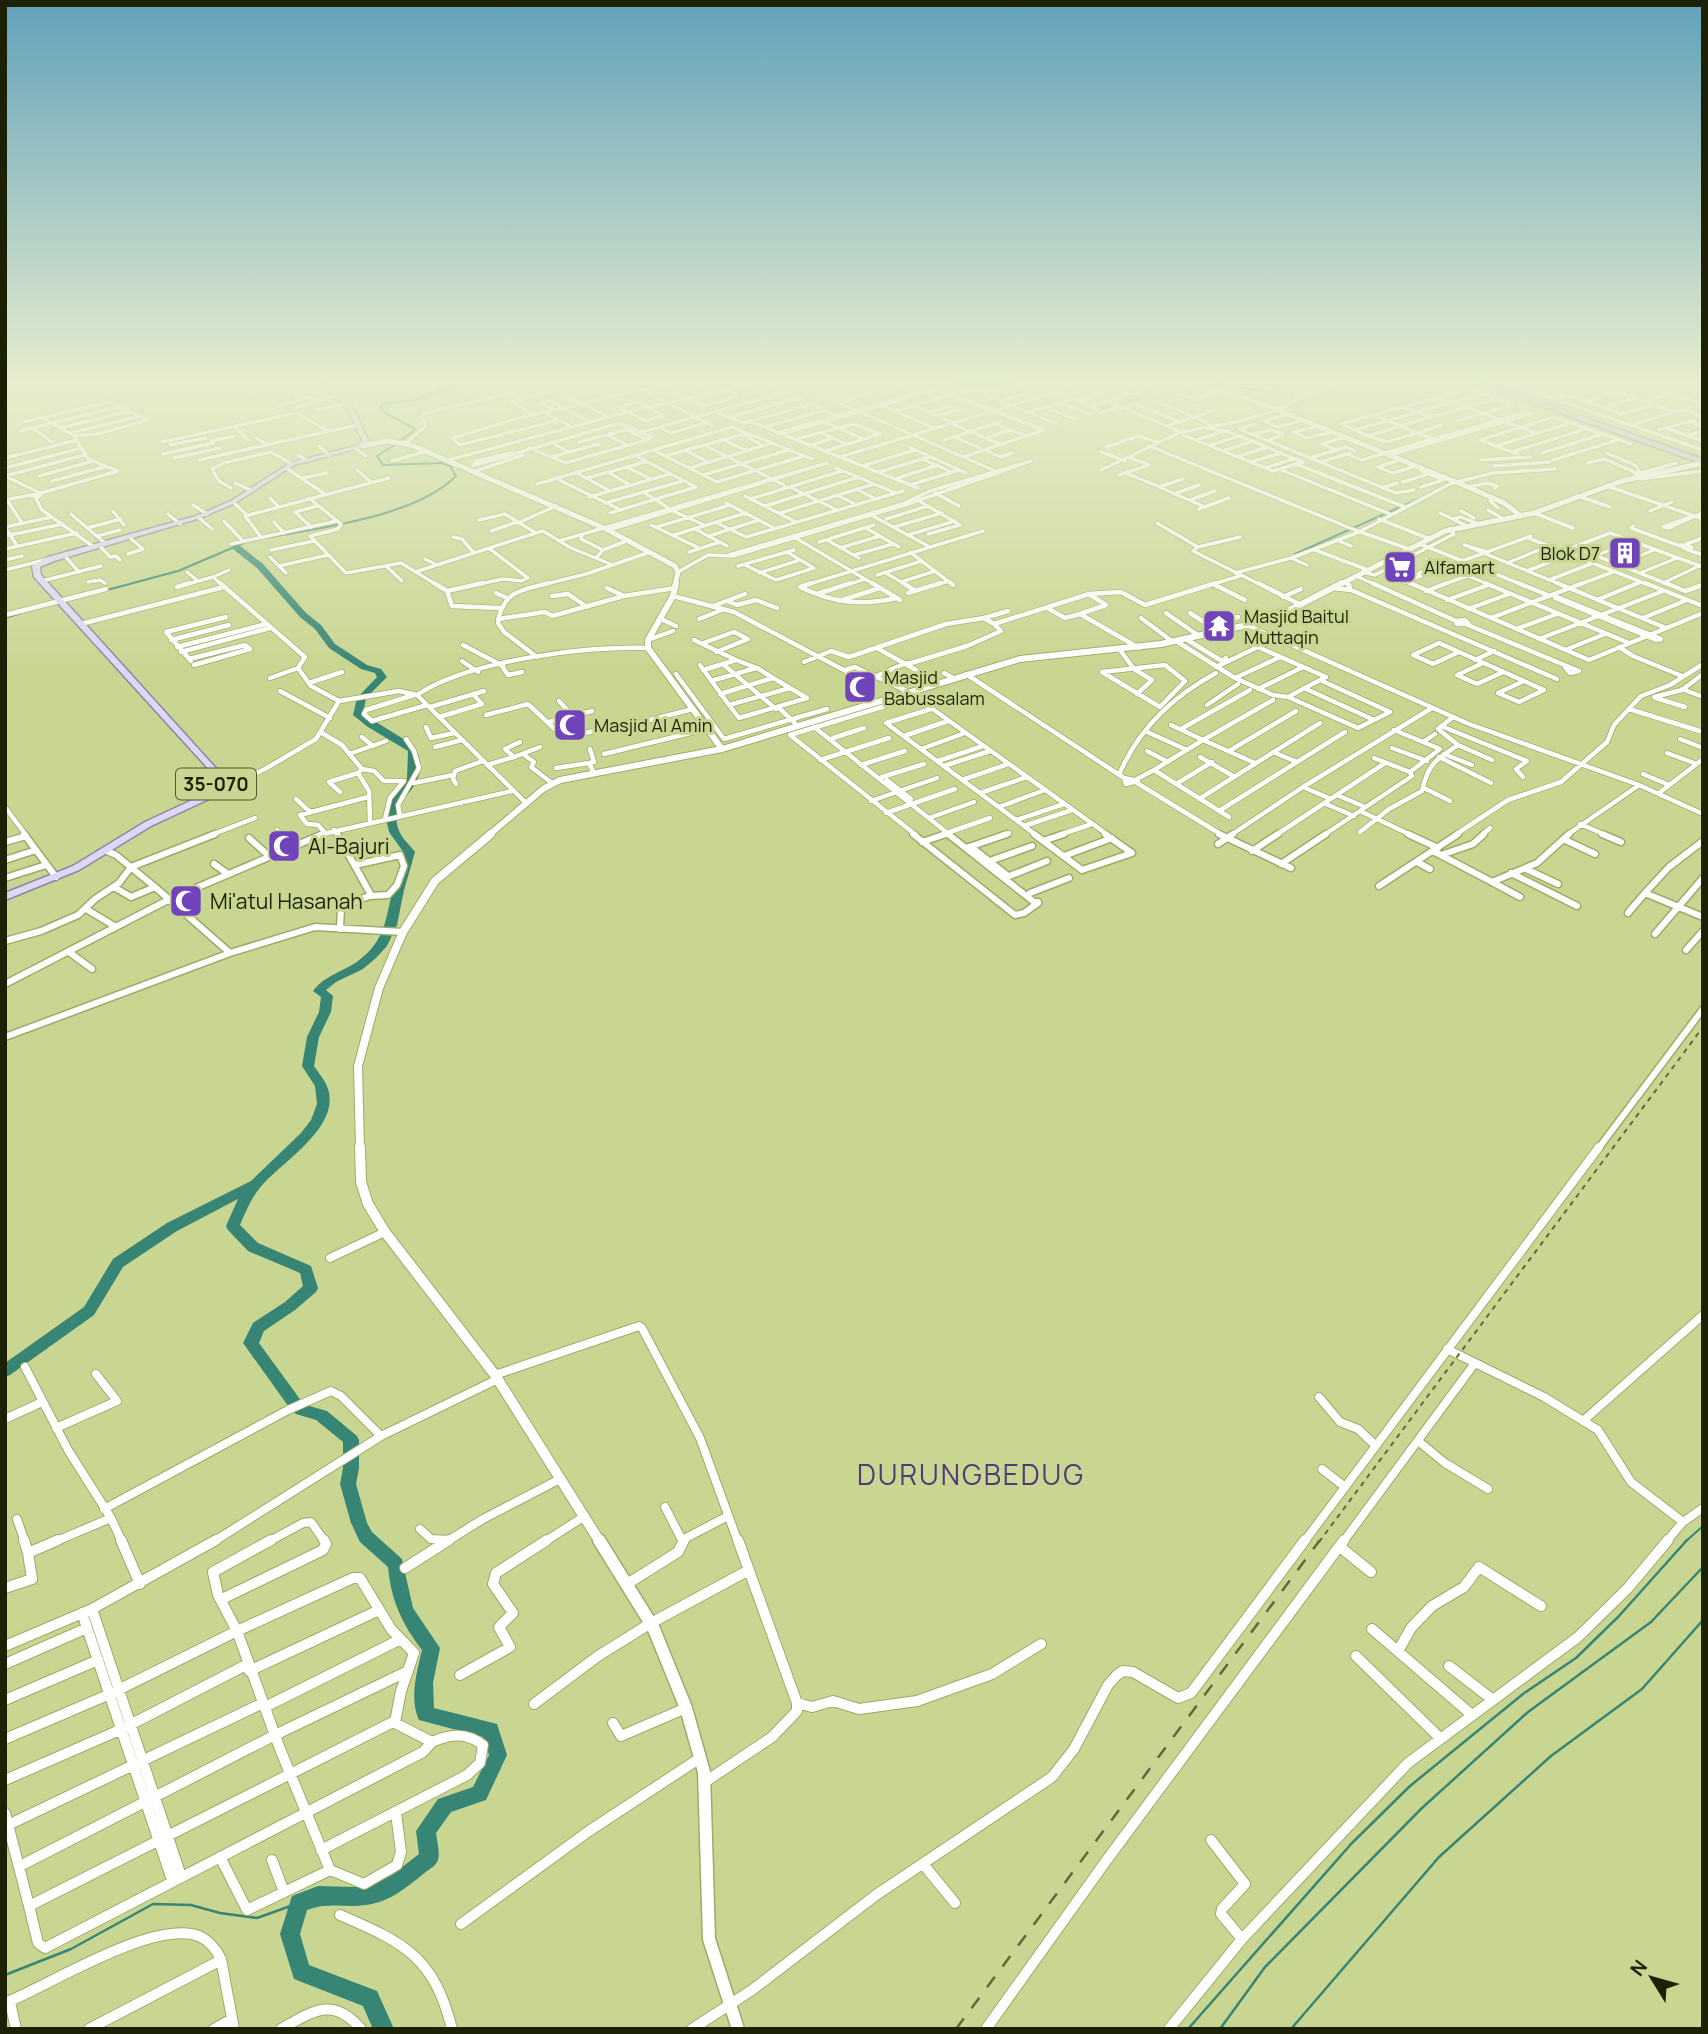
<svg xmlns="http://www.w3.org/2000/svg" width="1708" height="2034" font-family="Manrope,sans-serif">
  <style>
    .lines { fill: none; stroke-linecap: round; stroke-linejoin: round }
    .stream-far1 { stroke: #378575; stroke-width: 2 }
    .stream { stroke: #378575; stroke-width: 2.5 }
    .river { fill: #378575; fill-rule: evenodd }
    .minor-far4-casing { stroke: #9eaa68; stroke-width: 5 }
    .minor-far3-casing { stroke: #9eaa68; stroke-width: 6 }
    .minor-far2-casing { stroke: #9eaa68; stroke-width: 9 }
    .minor-far1-casing { stroke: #9eaa68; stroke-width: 10 }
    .minor-casing { stroke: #9eaa68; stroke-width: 12 }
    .tertiary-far4-casing { stroke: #9eaa68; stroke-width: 7 }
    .tertiary-far3-casing { stroke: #9eaa68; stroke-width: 8 }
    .tertiary-far2-casing { stroke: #9eaa68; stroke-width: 10 }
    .tertiary-far1-casing { stroke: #9eaa68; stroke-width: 12 }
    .tertiary-casing { stroke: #9eaa68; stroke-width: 15 }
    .primary-casing { stroke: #8e86a0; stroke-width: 3 }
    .motorway-casing { stroke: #8e86a0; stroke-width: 3 }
    .minor-far4 { stroke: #fff; stroke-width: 3.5 }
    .minor-far3 { stroke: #fff; stroke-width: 4.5 }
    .minor-far2 { stroke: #fff; stroke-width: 6 }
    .minor-far1 { stroke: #fff; stroke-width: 8 }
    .minor { stroke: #fff; stroke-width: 10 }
    .tertiary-far4 { stroke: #fff; stroke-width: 5 }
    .tertiary-far3 { stroke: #fff; stroke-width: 6 }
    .tertiary-far2 { stroke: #fff; stroke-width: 8 }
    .tertiary-far1 { stroke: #fff; stroke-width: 10 }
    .tertiary { stroke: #fff; stroke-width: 12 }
    .primary { fill: #e0d7f8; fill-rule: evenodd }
    .motorway { fill: #ccbdf3; fill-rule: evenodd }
    .rail-far1 { stroke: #61683d; stroke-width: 2; stroke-dasharray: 5 5; stroke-linecap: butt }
    .rail { stroke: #61683d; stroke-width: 2.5; stroke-dasharray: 13 13; stroke-linecap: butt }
    .labels { text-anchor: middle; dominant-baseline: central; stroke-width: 6; stroke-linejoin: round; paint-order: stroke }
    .far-poi-label { font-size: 18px; fill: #1c2005; stroke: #c9d692; text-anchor: start }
    .shield { fill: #c9d692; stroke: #50572f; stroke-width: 2 }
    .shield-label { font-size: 19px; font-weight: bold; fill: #1c2005 }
    .poi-label { font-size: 21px; fill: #1c2005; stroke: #c9d692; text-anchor: start }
    .near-quarter-label { font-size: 28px; letter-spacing: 2px; fill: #503b78; stroke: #c9d692 }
  </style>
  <rect width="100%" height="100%" fill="#c9d692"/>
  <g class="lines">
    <!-- stream-far1 -->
    <path class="stream-far1" d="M 832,384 L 846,387 L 859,384
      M 953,384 L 1015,384
      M 1216,384 L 1270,392 L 1279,389 L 1281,384
      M 401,441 L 415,429 L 384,412 L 380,409 L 382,404 L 415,400 L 465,384
      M 266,538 C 322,527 415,517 456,476 L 450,466 L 442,463 L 383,465 L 377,456 L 396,444
      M 1295,554 L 1418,499
      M 107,590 L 178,571 L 244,543
      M 5,618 L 21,613
      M 1685,1542 L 1703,1526"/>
    <!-- stream -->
    <path class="stream" d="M 5,1975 L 71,1949 L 153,1904 L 191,1905 L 220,1913 L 257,1918 L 299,1903
      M 1188,2029 L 1352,1843 L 1410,1786 L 1523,1694 L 1576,1658 L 1619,1616 L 1687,1540
      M 1220,2029 L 1265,1967 L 1422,1808 L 1528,1712 L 1651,1622 L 1703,1567
      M 1291,2029 L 1439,1857 L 1551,1756 L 1642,1689 L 1703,1620"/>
    <!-- river -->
    <path class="river" d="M 233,545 L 239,545 L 263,564 L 306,613 L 321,625 L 335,644 L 367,665 L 381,669 L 387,677 L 366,698 L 363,714 L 410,743 C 421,752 423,771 415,784 C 407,799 393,803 397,824 C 399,836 408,843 415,852 L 404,890 L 397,925 L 387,946 L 376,958 L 363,969 L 336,982 L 326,990 L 333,996 L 331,1012 L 319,1037 L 314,1066 C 318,1072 323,1078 326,1084 C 345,1123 286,1159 264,1183 C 252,1196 247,1209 240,1225 L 258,1243 L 311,1266 L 318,1288 L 316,1292 L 295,1310 L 264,1331 L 259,1343 L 302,1402 L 306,1405 L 327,1411 L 357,1436 L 359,1440 L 359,1468 L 356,1484 L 367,1523 L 372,1532 L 402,1559 L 413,1608 L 440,1648 L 433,1683 L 434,1708 L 497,1724 L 507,1755 L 486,1800 L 451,1812 L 436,1833 C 437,1841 440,1852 438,1860 C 436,1866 431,1868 427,1871 C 408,1886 391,1902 366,1905 C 346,1908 327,1902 307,1910 L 300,1934 L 309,1965 L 377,1991 L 394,2029 L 373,2029 L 363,2006 L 294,1979 L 280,1934 L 292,1896 L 318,1886 L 354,1887 L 374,1884 L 392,1875 L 419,1854 L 416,1831 L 438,1799 L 473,1787 L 489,1755 L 483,1737 L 419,1720 C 409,1699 417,1671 422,1650 C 402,1624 391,1600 388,1567 L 360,1542 L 351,1523 L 340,1484 L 343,1468 L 343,1442 L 316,1420 L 296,1414 L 291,1410 L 243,1343 L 253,1323 L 285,1302 L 303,1286 L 300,1273 L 248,1251 L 228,1230 L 226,1226 L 238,1199 L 177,1231 L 123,1267 L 94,1315 L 10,1375 L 5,1377 L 5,1363 L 84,1307 L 113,1259 L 167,1223 L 251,1181 L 301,1133 L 311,1120 L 317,1104 L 315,1086 L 302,1066 L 307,1037 L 319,1012 L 321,997 L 313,991 C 325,975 343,972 358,961 C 386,940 385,920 393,889 C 396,877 402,865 404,853 L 389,832 L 386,818 L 390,803 L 407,779 L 408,751 L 368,727 L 353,715 L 357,698 L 377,677 L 375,673 L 361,669 L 329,648 L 315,629 L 300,617 L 257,568 L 233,549 Z"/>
    <defs>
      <path id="minor-far4" d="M 629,384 L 713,426
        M 707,384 L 676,393 L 702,406 L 738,396 L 714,384
        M 768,384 L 838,416
        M 796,384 L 993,470
        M 1036,384 L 1098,408
        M 1144,384 L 1197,400 L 1214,392
        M 1182,384 L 1239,396 L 1276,409
        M 1511,384 L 1703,450
        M 1531,384 L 1565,396
        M 1678,384 L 1703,392
        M 744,386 L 769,397
        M 1657,388 L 1669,385
        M 552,389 L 607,416
        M 973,390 L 1057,424
        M 1613,390 L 1675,412
        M 1053,391 L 1074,384
        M 1066,395 L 1100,384
        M 1627,395 L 1653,388 L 1703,404
        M 852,398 L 901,384
        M 836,399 L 852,398 L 844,403
        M 1557,399 L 1570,396 L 1622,414
        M 1001,401 L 1044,388
        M 1078,401 L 1131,384
        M 1107,401 L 1181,432
        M 1155,401 L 1195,417 L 1166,426
        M 1586,401 L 1616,392
        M 1647,401 L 1670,394
        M 637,402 L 664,415 L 646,421 L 618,407 Z
        M 1059,403 L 1090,414
        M 881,405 L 934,428
        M 1093,405 L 1134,393 L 1144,397
        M 1513,405 L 1469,388 L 1439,397 L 1536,433
        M 278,406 L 309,397 L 317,400
        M 914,406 L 954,423
        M 297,407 L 340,395
        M 1045,407 L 1075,419
        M 1402,407 L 1431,417 L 1401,426 L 1373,415 Z
        M 1604,407 L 1634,398
        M 1121,408 L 1134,404 L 1180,422
        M 1411,408 L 1408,406 L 1439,397
        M 553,409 L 540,403 L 548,400 L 590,422
        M 1682,409 L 1703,417
        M 316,410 L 348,403
        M 895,411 L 971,389 L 1005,390 L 1024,384
        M 1420,411 L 1482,394
        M 544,412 L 570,426
        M 715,412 L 744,423 L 812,404
        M 930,412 L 951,406 L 959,409 L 938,416
        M 1028,412 L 1073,399
        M 1100,413 L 1119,407
        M 534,414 L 511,402 L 554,390
        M 1428,414 L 1436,416 L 1498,398
        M 1620,414 L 1654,405
        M 1285,415 L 1264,421 L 1278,427 L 1300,421
        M 730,417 L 799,398
        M 749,421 L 918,488
        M 823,421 L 863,439
        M 1456,421 L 1513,405
        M 23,422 L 110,402 L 148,420
        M 1691,422 L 1703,426
        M 995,424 L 1026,436
        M 1209,424 L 1195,417 L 1214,410
        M 1255,424 L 1239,429 L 1396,493 L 1414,490
        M 955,425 L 1002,445
        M 1632,425 L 1692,407
        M 1401,426 L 1417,433
        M 1401,426 L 1368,436 L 1386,442 L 1417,433
        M 235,427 L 248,440
        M 659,427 L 671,433 L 708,422
        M 765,427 L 825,410
        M 1314,427 L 1293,432 L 1306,438 L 1329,433
        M 32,428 L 52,442
        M 60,428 L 130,411
        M 1205,428 L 1227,431 L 1303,462
        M 1666,428 L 1703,441
        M 627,430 L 647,440
        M 1354,430 L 1415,413
        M 1659,430 L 1695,420
        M 20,431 L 122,406
        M 641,432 L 802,388
        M 820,432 L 846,444
        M 71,433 L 139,416
        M 777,433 L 936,388 L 1044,430 L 936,390 L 781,434
        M 1417,433 L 1434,439
        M 1417,433 L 1442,425
        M 1253,434 L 1271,430 L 1283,434 L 1268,441
        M 608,435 L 627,445
        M 744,435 L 764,446
        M 1183,435 L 1273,471 L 1303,462
        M 1689,435 L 1703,431
        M 74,436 L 97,434 L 148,420
        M 1368,436 L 1341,424 L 1373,415
        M 954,437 L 1001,457 L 1012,453
        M 256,438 L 268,445
        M 452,438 L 523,417 L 669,384
        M 452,438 L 460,445 L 558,420
        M 986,438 L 1010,430
        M 796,439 L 854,424 L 880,434
        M 724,440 L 747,451
        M 944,440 L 1002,421
        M 1196,440 L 1225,431
        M 211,441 L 235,436
        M 162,442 L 296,413 L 326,430
        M 551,442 L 569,452
        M 579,442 L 633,428
        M 406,443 L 426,426 L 421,416 L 425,413 L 551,384
        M 170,445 L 206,438
        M 704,445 L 784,485
        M 1210,445 L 1240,436
        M 319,446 L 329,455
        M 809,446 L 832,438
        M 1149,446 L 1355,530 L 1409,549
        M 1496,446 L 1570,423
        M 909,447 L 966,473
        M 1106,447 L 1139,436 L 1156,442
        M 355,448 L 366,456
        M 529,448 L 566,463
        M 653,450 L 717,482 L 804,456
        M 685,450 L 708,462
        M 1336,450 L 1322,444 L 1342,438
        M 825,451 L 880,434
        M 1223,451 L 1253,441
        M 1101,452 L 1125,461
        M 1512,452 L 1585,429
        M 511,453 L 476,461 L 473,466 L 619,423 L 651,437 L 647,440
        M 1385,453 L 1523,413 L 1531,414 L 1390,455
        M 1542,453 L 1600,435
        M 1606,453 L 1635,465 L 1639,471
        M 163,454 L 213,443
        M 1347,454 L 1362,460 L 1382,454
        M 1518,454 L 1480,440 L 1554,417 L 1631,444
        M 298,455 L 306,460
        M 634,455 L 696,487
        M 665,456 L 747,433
        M 966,456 L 1041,431
        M 551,457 L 599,444
        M 840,457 L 1056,392
        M 1237,457 L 1267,447
        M 5,458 L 77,440
        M 174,458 L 220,448
        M 1310,458 L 1346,447 L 1355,451
        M 922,459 L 952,472
        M 199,460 L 357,425
        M 448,460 L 628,412 L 749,384
        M 1481,460 L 1531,457
        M 1553,460 L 1618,440
        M 392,461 L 427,451
        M 1397,461 L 1378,467 L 1393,473 L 1413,467
        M 1251,462 L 1281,453
        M 1321,462 L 1350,453
        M 565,463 L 647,440
        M 1587,463 L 1604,459 L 1639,474
        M 1296,464 L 1405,507
        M 863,466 L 915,450
        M 1493,466 L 1550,462
        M 626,467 L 651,479
        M 5,468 L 82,448
        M 286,468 L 325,494
        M 690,468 L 772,443
        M 836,468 L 896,493
        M 1265,468 L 1293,459
        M 1279,469 L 1390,514
        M 357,470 L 371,482
        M 1101,470 L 1181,432 L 1236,422 L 1278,410
        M 476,471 L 523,455
        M 1421,471 L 1443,480 L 1421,487
        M 575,472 L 610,491
        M 608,472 L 630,485
        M 879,472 L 929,457
        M 1126,473 L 1160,487
        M 703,475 L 789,450
        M 1119,475 L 1149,465 L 1131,458
        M 1635,475 L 1676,463
        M 5,476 L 84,455
        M 5,476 L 38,492
        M 39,476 L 93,461
        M 303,478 L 327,473
        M 555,478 L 621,510
        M 587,478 L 645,462
        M 895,479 L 938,465
        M 1183,479 L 1159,487 L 1205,507
        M 1640,479 L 1703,471
        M 52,481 L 104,467
        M 1403,482 L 1428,474
        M 235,483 L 251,490
        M 537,484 L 732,427 L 812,459
        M 910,485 L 959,470
        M 1607,486 L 1703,519
        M 790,487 L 837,510
        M 1468,487 L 1487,483 L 1497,486 L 1495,488
        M 231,488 L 219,481 L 212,469 L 224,463 L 271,452 L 292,464
        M 1382,488 L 1397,483
        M 856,489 L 876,499
        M 41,493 L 118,471 L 88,459 L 74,436 L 43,418
        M 645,493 L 673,511 L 704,525
        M 935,493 L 959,506
        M 1174,494 L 1199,485
        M 837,495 L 857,505
        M 745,496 L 796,522
        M 1578,496 L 1610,507
        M 37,497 L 31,495 L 42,494 L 36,499 L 42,510 L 94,547
        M 589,497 L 670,474
        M 270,498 L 279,507
        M 309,498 L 341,524 L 338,529 L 310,536 L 346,573 L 401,563 L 437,585
        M 750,499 L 842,471
        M 916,499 L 960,525
        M 1495,499 L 1490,501 L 1498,508
        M 5,500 L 31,495
        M 7,500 L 22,523
        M 1190,500 L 1215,491
        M 233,502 L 247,515
        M 605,503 L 683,481
        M 726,503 L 774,528
        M 193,505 L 207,514
        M 765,506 L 859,477
        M 1199,509 L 1229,498
        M 1488,510 L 1502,518
        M 113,511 L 124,525
        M 1461,511 L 1474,518
        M 1650,511 L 1672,502
        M 610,513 L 696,487
        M 780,513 L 874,484
        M 1440,513 L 1467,526
        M 1534,513 L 1573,528
        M 71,514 L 106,544
        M 168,514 L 180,524
        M 871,515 L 928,546
        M 1693,516 L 1663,527 L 1669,528 L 1702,513
        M 198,517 L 212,529
        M 886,519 L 928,506
        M 1379,519 L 1430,539
        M 1453,519 L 1461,517 L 1476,523
        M 479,520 L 505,514 L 536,533 L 543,531 L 571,548 L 613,565
        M 224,521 L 242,540
        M 274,522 L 284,533
        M 715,522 L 746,537 L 903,491
        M 518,523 L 556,506
        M 1157,523 L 1198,547 L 1193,551 L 1261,585
        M 651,525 L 699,548
        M 1633,526 L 1631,528 L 1680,546
        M 311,527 L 295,512 L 317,506
        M 657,527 L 730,505
        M 894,527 L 942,513
        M 87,528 L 121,519
        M 866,528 L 899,547
        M 695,529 L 727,546
        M 491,531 L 517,522
        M 928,534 L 960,525
        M 582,535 L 581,539 L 603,550
        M 674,535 L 746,513
        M 908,535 L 955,521
        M 5,536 L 63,524
        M 97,536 L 120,530
        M 709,536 L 759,520
        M 261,537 L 245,516 L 389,478
        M 453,537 L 462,539 L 474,553
        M 794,537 L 875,585
        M 1528,538 L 1649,585
        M 827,540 L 859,558
        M 1337,540 L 1351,546
        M 559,541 L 827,463 L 609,530
        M 819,542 L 874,525
        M 16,544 L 5,527 L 52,517
        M 231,544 L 337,521
        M 1420,544 L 1523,585
        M 1686,544 L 1703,538
        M 99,545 L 110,557 L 116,556 L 120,560
        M 1680,545 L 1689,545 L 1692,548 L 1685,549 Z
        M 1198,547 L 1240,537
        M 840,548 L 880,536
        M 5,549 L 77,533
        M 271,550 L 314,541
        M 1315,550 L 1368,570
        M 1688,550 L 1703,555
        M 689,552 L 720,542
        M 910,552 L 953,585
        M 1488,552 L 1464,545 L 1562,585
        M 128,554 L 143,549 L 129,537
        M 64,555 L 79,572
        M 854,555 L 893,544
        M 1595,556 L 1632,541
        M 270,557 L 279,566 L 328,555
        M 596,558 L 603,550 L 629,540
        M 1291,558 L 1307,565
        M 425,559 L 437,565
        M 1427,559 L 1490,585
        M 5,560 L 22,556
        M 1507,563 L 1549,546
        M 745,565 L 776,580 L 814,568 L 787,552
        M 1617,565 L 1654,550
        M 279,566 L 286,573
        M 386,566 L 402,581
        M 738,566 L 794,550
        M 5,570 L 49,559
        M 1527,571 L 1570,554
        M 187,572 L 198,581
        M 415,572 L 536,533
        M 678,572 L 708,555 L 733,556 L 905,505 L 1031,461 L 930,491 L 902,504 L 729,555
        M 1363,572 L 1375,575 L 1454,534 L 1450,529
        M 759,573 L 800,560
        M 886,573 L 906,585
        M 1235,573 L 1291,558 L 1359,532 L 1452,483 L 1493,473 L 1555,469
        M 1640,573 L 1677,558
        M 1418,574 L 1438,563
        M 877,575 L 922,561
        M 1356,576 L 1376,585
        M 1395,577 L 1414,585
        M 1549,580 L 1593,563
        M 42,581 L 101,566
        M 88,582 L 100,580 L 105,583
        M 901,582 L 935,571
        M 1345,582 L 1350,585
        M 1404,582 L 1531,536
        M 1663,583 L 1699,566
        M 184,585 L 213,577
        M 222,585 L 213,577 L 229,570
        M 475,585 L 503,579 L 521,581 L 528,578 L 490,549
        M 542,585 L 586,574 L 650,552
        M 806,585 L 983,531
        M 846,585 L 865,579
        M 935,585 L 949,581
        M 1210,585 L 1240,576
        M 1442,585 L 1467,576
        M 1578,585 L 1613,572
        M 1633,585 L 1641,582
        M 1670,585 L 1574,547 L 1610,533 L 1703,567"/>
      <path id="minor-far3" d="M 220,583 L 305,657 L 298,668 L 311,686 L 339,701
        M 434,583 L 447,591 L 452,606 L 500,608
        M 812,583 L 800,587 C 833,603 861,606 897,598
        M 872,583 L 900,600
        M 903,583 L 916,591
        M 951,583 L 953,585
        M 1258,583 L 1301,605
        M 1372,583 L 1456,621
        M 1410,583 L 1589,660 L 1703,613
        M 1485,583 L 1629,643
        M 1518,583 L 1550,596
        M 1557,583 L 1666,628
        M 1645,583 L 1703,606
        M 1666,583 L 1685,591 L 1703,585
        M 1213,584 L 1245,600
        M 177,587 L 190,583
        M 607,588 L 624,596
        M 1333,588 L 1351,590 L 1347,583
        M 1351,590 L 1557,679
        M 447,591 L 483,583
        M 1426,591 L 1447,583
        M 496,593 L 507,598
        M 908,593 L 941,583
        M 817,594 L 851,583
        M 1089,594 L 1106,605 L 1080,614 L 1139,648
        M 552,596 L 568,594 L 587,607
        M 673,596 L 734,612 L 855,676 L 866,673
        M 1283,597 L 1301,589
        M 1555,598 L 1656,640 L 1661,639 L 1557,597
        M 1447,600 L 1488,585
        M 1597,600 L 1638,583
        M 727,601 L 737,605 L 756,600 L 777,608
        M 839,601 L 880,588
        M 713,606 L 745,594
        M 1049,609 L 1065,618 L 1080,614
        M 1468,609 L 1509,594
        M 1166,613 L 1199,636
        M 1190,613 L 1219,632
        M 5,615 L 106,589
        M 984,618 L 1008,611
        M 1141,618 L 1173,642
        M 1491,618 L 1583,583
        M 1643,618 L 1687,600
        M 498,619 L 545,612 L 552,616 L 624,596 L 675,588
        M 661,619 L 676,626
        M 699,619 L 722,610
        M 1465,620 L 1469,624 L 1457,624 L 1456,621 Z
        M 81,624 L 224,587
        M 1209,625 L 1238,617
        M 1247,625 L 1469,724 L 1639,785 L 1703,814
        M 1468,625 L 1579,671 L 1570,673 L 1565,667
        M 1516,629 L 1557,614
        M 1186,639 L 1222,661 L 1226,658
        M 1539,639 L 1663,591
        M 171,640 L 229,625
        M 648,640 L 673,631
        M 694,640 L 736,660
        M 1176,641 L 1235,678 L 1273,695 L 1288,697 L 1358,728 L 1390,712
        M 703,643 L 734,632 L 748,639 L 716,652
        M 463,645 L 503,666
        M 177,647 L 266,624
        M 1619,647 L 1633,656 L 1682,676
        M 877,648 L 939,683
        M 1120,650 L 1134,669 L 1152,680 L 1137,694
        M 1565,650 L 1605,634
        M 181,652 L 270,628
        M 1459,652 L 1433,664 L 1413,655 L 1439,643 L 1524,681
        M 537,657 L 504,632 L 498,623 C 502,591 522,590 549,583
        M 189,659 L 245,645 L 250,649 L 194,665
        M 1475,660 L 1494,651
        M 191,661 L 166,632 L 226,617
        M 462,661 L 478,672
        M 804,662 L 831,651 L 849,657 L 946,624 L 984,618 L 994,624 L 1089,594 L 1121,592 L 1145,605 L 1216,583
        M 1483,663 L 1457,675 L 1477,684 L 1503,672
        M 908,664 L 967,646 L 1001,631 L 994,624
        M 700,665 L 729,705
        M 724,665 L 776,709
        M 1165,665 L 1185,681 L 1160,707 L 1102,672 Z
        M 502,666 L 508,675 L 522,672
        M 1216,667 L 1258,647 L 1326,677 L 1320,680 L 1390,712
        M 703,670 L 736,660 L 757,668 L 790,688
        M 845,670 L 855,667 L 909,692 L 1108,835
        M 944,673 L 953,678
        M 676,674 L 724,739 L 827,709
        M 966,674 L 1124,778
        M 874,677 L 906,663
        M 270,678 L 298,668
        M 1235,678 L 1280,657
        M 711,681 L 756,668
        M 1524,681 L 1544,690 L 1519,702 L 1498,693 Z
        M 309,683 L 342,672
        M 790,688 L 807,698 L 739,718 L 729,705 Z
        M 1304,688 L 1374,720
        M 1258,689 L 1303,667
        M 1682,689 L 1703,697
        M 280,691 L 330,718
        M 720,694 L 773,678
        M 414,695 L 366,710 L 364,714 L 372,721 L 427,705
        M 417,695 C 467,661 588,645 648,648
        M 915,697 L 790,735 L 916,835
        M 1288,697 L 1320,680
        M 1654,697 L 1682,690 L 1703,674
        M 1656,698 L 1685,707
        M 559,701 L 573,716
        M 1207,705 L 1238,684
        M 430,707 L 484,691
        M 779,708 L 795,723
        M 931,709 L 886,723 L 1036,835
        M 1629,709 L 1703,732
        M 486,715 L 528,704 L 563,737 L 638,723 L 693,709
        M 439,717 L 482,704 L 473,694
        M 549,722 L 592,711
        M 1171,725 L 1203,740 L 1154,770 L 1229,817
        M 1441,726 L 1527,761 L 1516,769 L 1523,777
        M 426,727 L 431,738 L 454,733
        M 814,727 L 950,835
        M 1181,729 L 1250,690
        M 1394,730 L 1440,749 L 1410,772
        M 1145,731 L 1187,750
        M 322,733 L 342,745 L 362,769 L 358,773 L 329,782 L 340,792
        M 904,736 L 948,721
        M 362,737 L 373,746
        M 833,738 L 864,728
        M 1680,739 L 1703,748
        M 520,742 L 505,749 L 514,757 L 540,747
        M 1423,742 L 1435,734
        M 1458,745 L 1492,760
        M 435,747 L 462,740
        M 1392,748 L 1427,761
        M 590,749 L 594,762 L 589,763 L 594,773
        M 921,749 L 965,733
        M 1147,751 L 1168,762
        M 1229,751 L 1296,711
        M 1273,752 L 1297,762
        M 1667,753 L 1697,764
        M 349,754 L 386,741
        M 523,754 L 534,762 L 531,767 L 552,783
        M 604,754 L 707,729
        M 1444,754 L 1472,765
        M 1200,757 L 1233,776
        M 1439,757 L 1491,783
        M 820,760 L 889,738
        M 938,761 L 983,746
        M 1255,763 L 1203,740 L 1273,700
        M 487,765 L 514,757
        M 861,765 L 905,751
        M 944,766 L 990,751
        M 556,768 L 589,763
        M 362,769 L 374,771 L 384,781 L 404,781 L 390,798 L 385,819
        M 358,773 L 369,791 L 370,822
        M 1643,774 L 1669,785
        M 1119,775 C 1138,729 1172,697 1216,673
        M 882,777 L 924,764
        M 1124,778 L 1138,781 L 1126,784 Z
        M 1137,779 L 1154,770
        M 887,780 L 911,799
        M 962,780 L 1008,764
        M 414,783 L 453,775
        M 1137,783 L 1222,835
        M 456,784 L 453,779 L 455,771 L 483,761
        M 1176,784 L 1212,762
        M 1303,787 L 1331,799
        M 1424,788 L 1450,801
        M 980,793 L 1027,777
        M 1659,793 L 1703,759
        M 1337,795 L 1365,807
        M 206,797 L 265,769 L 316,739 L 339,701 L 399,691 L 417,695 L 527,804
        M 296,799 L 310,812
        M 1199,799 L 1320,723
        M 871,801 L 937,778
        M 1326,804 L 1354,816
        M 5,807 L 26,835
        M 999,807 L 1045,790
        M 1219,811 L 1345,732
        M 1360,811 L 1411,835
        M 886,813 L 955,789
        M 400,816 L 398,805 L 419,768 L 414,751 L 406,739
        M 929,818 L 974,802
        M 1016,820 L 1064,804
        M 1580,824 L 1606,835
        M 1024,826 L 1072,810
        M 277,830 L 282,835
        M 334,830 L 338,835
        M 1360,832 L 1389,809 L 1422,791 C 1428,764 1435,760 1458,745 L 1438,729 L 1453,717
        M 325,833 L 318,825 L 307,824 L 300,815 L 368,797
        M 211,835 L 255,818
        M 319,835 L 512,791
        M 941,835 L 990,818
        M 1002,835 L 1009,833
        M 1059,835 L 1092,824
        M 1231,835 L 1303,787 L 1432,708
        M 1276,835 L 1385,763
        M 1324,835 L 1412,776 L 1410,772 L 1374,758
        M 1455,835 L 1508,800 L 1561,782 L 1607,742 L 1614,725 L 1641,696 L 1670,685 L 1703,664
        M 1482,835 L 1490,828
        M 1567,835 L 1639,785"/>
      <path id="minor-far2" d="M 24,834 L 56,877
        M 281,834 L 293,846
        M 337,834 L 371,895 L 369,896
        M 913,834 L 1015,915 L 1024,913 L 1038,903
        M 948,834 L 1034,902 L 1038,902
        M 1034,834 L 1082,870 L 1132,853 L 1105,834
        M 1219,834 L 1291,868
        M 1408,834 L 1438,848
        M 1602,834 L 1621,842
        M 249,838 L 269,856
        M 1563,839 L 1595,854
        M 1043,841 L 1064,834
        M 5,842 L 26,836
        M 922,842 L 946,834
        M 1218,844 L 1233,834
        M 966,848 L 1007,834
        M 974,849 L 1007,875
        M 107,851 L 116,855 L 155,887 L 230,953 L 315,927 L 403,932
        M 1252,851 L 1278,834
        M 1433,851 L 1492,882 L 1537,863 L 1569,834
        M 1441,855 L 1473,844 L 1484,834
        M 1064,856 L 1112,838
        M 5,860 L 36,850
        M 987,862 L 1032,846
        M 1417,862 L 1430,869
        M 214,864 L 228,874
        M 1281,864 L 1326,834
        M 1526,869 L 1558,884
        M 1511,873 L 1577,906
        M 1007,877 L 1047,861
        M 5,878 L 46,865
        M 1492,882 L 1520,897
        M 1379,886 L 1458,834
        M 114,887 L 131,897 L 155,887
        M 1030,893 L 1069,878
        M 1645,893 L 1669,867 L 1703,841
        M 86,909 L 116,927
        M 1628,913 L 1645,893 L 1703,917
        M 340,929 L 341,907 L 369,896 L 388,895 L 397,885 L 404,866 L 400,855 L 355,865
        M 1655,934 L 1703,878
        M 5,941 L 41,931 L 78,915 L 95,899 L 119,883 L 131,867 L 215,834
        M 1686,950 L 1703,931
        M 69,952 L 92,969
        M 5,984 L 170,899 L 323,834
        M 5,1037 L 230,953
        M 1598,1149 L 1703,1009"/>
      <path id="minor-far1" d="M 330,1258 L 385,1232
        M 1447,1349 L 1544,1397 L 1598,1430 L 1631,1482 L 1683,1522
        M 25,1367 L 68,1450 L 111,1518 L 122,1542
        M 495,1375 L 639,1326 L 642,1328 L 700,1438 L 738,1542
        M 1319,1397 L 1340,1422 L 1358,1429 L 1375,1445
        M 5,1419 L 42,1402
        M 1583,1421 L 1703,1315
        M 56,1428 L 117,1401 L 96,1374
        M 1418,1441 L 1445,1463 L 1488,1489
        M 1322,1469 L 1345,1487
        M 665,1507 L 683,1542
        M 104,1509 L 288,1410 L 331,1391 L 341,1396 L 381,1436
        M 17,1519 L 25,1542
        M 420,1529 L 431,1539 L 449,1540
        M 684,1539 L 728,1516
        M 54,1542 L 111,1518
        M 213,1542 L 381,1436 L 498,1379
        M 268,1542 L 303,1523 L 311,1522 L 325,1542
        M 446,1542 L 483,1519 L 560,1479
        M 544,1542 L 585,1516
        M 1304,1542 L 1599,1147
        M 1343,1542 L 1475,1363
        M 1666,1542 L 1683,1522 L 1703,1508"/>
      <path id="minor" d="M 24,1540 L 28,1553 L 58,1540
        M 121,1540 L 140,1584
        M 1340,1547 L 1371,1572
        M 405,1568 L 449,1540
        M 627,1584 L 678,1552 L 684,1540
        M 5,1588 L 32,1579 L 28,1553
        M 222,1599 L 323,1550 L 326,1544 L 324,1540
        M 92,1609 L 181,1876
        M 82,1613 L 172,1880
        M 1372,1629 L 1472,1715
        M 5,1646 L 92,1609 L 216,1540
        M 1398,1651 L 1411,1628 L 1432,1606 L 1464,1587 L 1479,1567 L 1541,1606
        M 1356,1656 L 1440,1738
        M 5,1664 L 87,1628
        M 1449,1666 L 1493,1700
        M 249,1671 L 379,1610
        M 460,1675 L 510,1647 L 499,1627 L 513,1613 L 493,1584 L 496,1573 L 547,1540
        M 5,1700 L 98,1660
        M 797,1703 L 812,1707 L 833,1701 L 859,1709 L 917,1701 L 992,1674 L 1041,1644
        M 534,1704 L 598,1656 L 651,1623 L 749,1570
        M 265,1707 L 399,1640
        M 393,1722 L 432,1742 L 423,1752 L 45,1948 L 38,1943 L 29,1906 Z
        M 395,1722 L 401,1691 L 414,1653 L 391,1629 L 360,1578 L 353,1578 L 237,1631 L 280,1749 L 330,1870 L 364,1884 L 397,1865 L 401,1852 L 396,1813
        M 613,1723 L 621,1736 L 686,1708
        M 5,1739 L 110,1694 L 237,1631 L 218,1595 L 213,1572 L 271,1540
        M 5,1780 L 122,1729 L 246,1665
        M 705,1782 L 772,1737 L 797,1711 L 797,1703 L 738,1540
        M 5,1813 L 29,1906
        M 8,1825 L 263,1703
        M 1211,1840 L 1245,1884 L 1222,1909 L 1221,1914 L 1242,1939
        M 321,1850 L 467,1775 L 480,1763 L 483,1745 C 466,1732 451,1734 432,1742
        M 220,1857 L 247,1910 L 330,1870
        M 272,1860 L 284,1892
        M 923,1864 L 955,1903
        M 20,1866 L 273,1736 L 408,1671
        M 340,1915 C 405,1943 434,1957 452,2029
        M 461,1924 L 589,1831 L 700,1758
        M 10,2002 L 16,2029
        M 5,2003 C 50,1985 153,1919 199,1936 C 208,1940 217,1950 221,1959 L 234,2029
        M 89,2029 L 221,1960
        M 214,2029 L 230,2020
        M 281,2029 C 313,2011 333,1996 361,2029
        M 692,2029 L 752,1990 L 876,1895 L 1052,1777 L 1074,1749 L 1108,1685 L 1117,1675 L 1123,1671 L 1133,1672 L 1178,1698 L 1191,1693 L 1305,1540
        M 986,2029 L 1106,1861 L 1344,1540
        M 1169,2029 L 1242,1939 L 1408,1763 L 1578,1637 L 1628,1588 L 1668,1540"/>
      <path id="tertiary-far4" d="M 1278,410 L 1468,487 L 1504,503 L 1521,516
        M 1278,410 C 1298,401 1309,391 1329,384
        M 361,446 L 387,441 L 411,445 L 604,528 L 675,566 L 678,572 L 675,585
        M 1339,585 L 1445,531 L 1534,513 L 1622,481 L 1703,463"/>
      <path id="tertiary-far3" d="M 676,583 L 673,596 L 648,640 L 648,648 L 722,749
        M 489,835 L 543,789 L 560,780 L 722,749 L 1020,659 L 1161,644 L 1247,625 L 1280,615 L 1342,583"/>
      <path id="tertiary-far2" d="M 360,1149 L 358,1066 L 379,988 L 403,932 L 435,881 L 491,834"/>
      <path id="tertiary-far1" d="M 360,1147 L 361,1182 L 368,1204 L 385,1232 L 495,1375 L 600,1542"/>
      <path id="tertiary" d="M 599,1540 L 653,1627 L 686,1708 L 704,1772 L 709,1939 L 738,2029"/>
      <path id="primary" d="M 321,384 C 348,384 358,420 368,440 L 363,447 L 294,465 L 235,503 L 200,518 L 54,561 L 40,567 L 41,575 L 222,775 L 218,790 L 209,799 L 151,826 L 79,870 L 5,900 L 5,893 L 73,866 L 145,822 L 203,795 L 210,789 L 214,775 L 34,577 L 32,566 L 48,557 L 196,516 L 231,501 L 290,463 L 359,445 L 362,440 C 349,413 347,402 321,384 Z"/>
      <path id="motorway" d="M 1479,384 L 1490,384 L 1703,459 L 1703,464 Z"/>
    </defs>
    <!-- minor-far4 casing -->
    <use href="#minor-far4" class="minor-far4-casing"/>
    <!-- minor-far3 casing -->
    <use href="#minor-far3" class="minor-far3-casing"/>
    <!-- minor-far2 casing -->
    <use href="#minor-far2" class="minor-far2-casing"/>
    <!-- minor-far1 casing -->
    <use href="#minor-far1" class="minor-far1-casing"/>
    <!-- minor casing -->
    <use href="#minor" class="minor-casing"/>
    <!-- tertiary-far4 casing -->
    <use href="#tertiary-far4" class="tertiary-far4-casing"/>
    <!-- tertiary-far3 casing -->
    <use href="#tertiary-far3" class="tertiary-far3-casing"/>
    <!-- tertiary-far2 casing -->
    <use href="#tertiary-far2" class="tertiary-far2-casing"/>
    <!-- tertiary-far1 casing -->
    <use href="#tertiary-far1" class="tertiary-far1-casing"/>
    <!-- tertiary casing -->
    <use href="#tertiary" class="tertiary-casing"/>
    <!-- primary casing -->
    <use href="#primary" class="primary-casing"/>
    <!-- motorway casing -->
    <use href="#motorway" class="motorway-casing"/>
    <!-- minor-far4 -->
    <use href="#minor-far4" class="minor-far4"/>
    <!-- minor-far3 -->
    <use href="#minor-far3" class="minor-far3"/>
    <!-- minor-far2 -->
    <use href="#minor-far2" class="minor-far2"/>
    <!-- minor-far1 -->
    <use href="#minor-far1" class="minor-far1"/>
    <!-- minor -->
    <use href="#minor" class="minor"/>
    <!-- tertiary-far4 -->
    <use href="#tertiary-far4" class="tertiary-far4"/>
    <!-- tertiary-far3 -->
    <use href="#tertiary-far3" class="tertiary-far3"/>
    <!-- tertiary-far2 -->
    <use href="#tertiary-far2" class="tertiary-far2"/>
    <!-- tertiary-far1 -->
    <use href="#tertiary-far1" class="tertiary-far1"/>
    <!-- tertiary -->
    <use href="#tertiary" class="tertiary"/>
    <!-- primary -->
    <use href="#primary" class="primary"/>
    <!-- motorway -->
    <use href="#motorway" class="motorway"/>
    <!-- rail-far1 -->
    <path class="rail-far1" d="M 1319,1542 L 1703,1027"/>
    <!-- rail -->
    <path class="rail" d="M 956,2029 L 1320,1540"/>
  </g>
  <!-- sky -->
  <linearGradient id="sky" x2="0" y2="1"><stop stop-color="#61a1ba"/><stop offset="0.57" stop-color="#e7edce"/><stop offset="1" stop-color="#e7edce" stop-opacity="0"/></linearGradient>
  <rect width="1708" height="669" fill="url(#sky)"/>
  <!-- icons -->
  <defs>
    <symbol id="building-square" viewBox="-11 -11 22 22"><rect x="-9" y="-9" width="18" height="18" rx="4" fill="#7244bc" stroke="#c9d692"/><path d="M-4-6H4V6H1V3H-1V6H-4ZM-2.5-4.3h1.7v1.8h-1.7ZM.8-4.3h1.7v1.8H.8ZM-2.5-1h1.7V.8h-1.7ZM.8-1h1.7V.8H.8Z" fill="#fff"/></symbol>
    <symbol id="supermarket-square" viewBox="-11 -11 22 22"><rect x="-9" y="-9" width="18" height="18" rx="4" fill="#7244bc" stroke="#c9d692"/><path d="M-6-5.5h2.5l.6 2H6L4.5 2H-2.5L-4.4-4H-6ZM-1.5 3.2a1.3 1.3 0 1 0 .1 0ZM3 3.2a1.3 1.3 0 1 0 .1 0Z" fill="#fff"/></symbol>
    <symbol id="temple-square" viewBox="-11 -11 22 22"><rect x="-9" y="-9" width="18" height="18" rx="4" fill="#7244bc" stroke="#c9d692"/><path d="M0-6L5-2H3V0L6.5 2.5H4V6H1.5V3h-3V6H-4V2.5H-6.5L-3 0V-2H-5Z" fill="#fff"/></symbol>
    <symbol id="mosque-square" viewBox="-11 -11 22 22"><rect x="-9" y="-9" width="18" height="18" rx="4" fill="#7244bc" stroke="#c9d692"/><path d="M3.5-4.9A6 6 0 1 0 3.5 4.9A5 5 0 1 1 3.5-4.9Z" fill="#fff"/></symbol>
  </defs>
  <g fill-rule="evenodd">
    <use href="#building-square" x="1606" y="534" width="38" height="38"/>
    <use href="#supermarket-square" x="1381" y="548" width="38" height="38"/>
    <use href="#temple-square" x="1200" y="607" width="38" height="38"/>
    <use href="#mosque-square" x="841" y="668" width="38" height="38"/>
    <use href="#mosque-square" x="551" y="706" width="38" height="38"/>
    <use href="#mosque-square" x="265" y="827" width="38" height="38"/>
    <use href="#mosque-square" x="167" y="882" width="38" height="38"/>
  </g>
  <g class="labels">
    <!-- far-poi labels -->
    <g class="far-poi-label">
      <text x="1600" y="553" text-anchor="end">Blok D7</text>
      <text x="1424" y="567">Alfamart</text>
      <text x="1244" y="616">Masjid Baitul<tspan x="1244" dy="21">Muttaqin</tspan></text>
      <text x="884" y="677">Masjid<tspan x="884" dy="21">Babussalam</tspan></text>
      <text x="594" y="725">Masjid Al Amin</text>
    </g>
    <!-- shield labels -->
    <rect class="shield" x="176" y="768.5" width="80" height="31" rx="5"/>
    <g class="shield-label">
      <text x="216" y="784">35-070</text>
    </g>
    <!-- poi labels -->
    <g class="poi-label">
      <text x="308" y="846">Al-Bajuri</text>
      <text x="210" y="901">Mi'atul Hasanah</text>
    </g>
    <!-- near-quarter labels -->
    <g class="near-quarter-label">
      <text x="971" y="1474">DURUNGBEDUG</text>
    </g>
  </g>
  <!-- border -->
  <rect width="1708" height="2034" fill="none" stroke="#1c2005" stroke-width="14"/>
  <!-- north arrow -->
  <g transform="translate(1652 1978) rotate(307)" stroke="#c9d692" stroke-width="5" paint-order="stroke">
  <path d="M0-5L12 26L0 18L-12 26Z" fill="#1c2005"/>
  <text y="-10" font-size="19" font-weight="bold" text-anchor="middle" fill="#1c2005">N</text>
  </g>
</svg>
